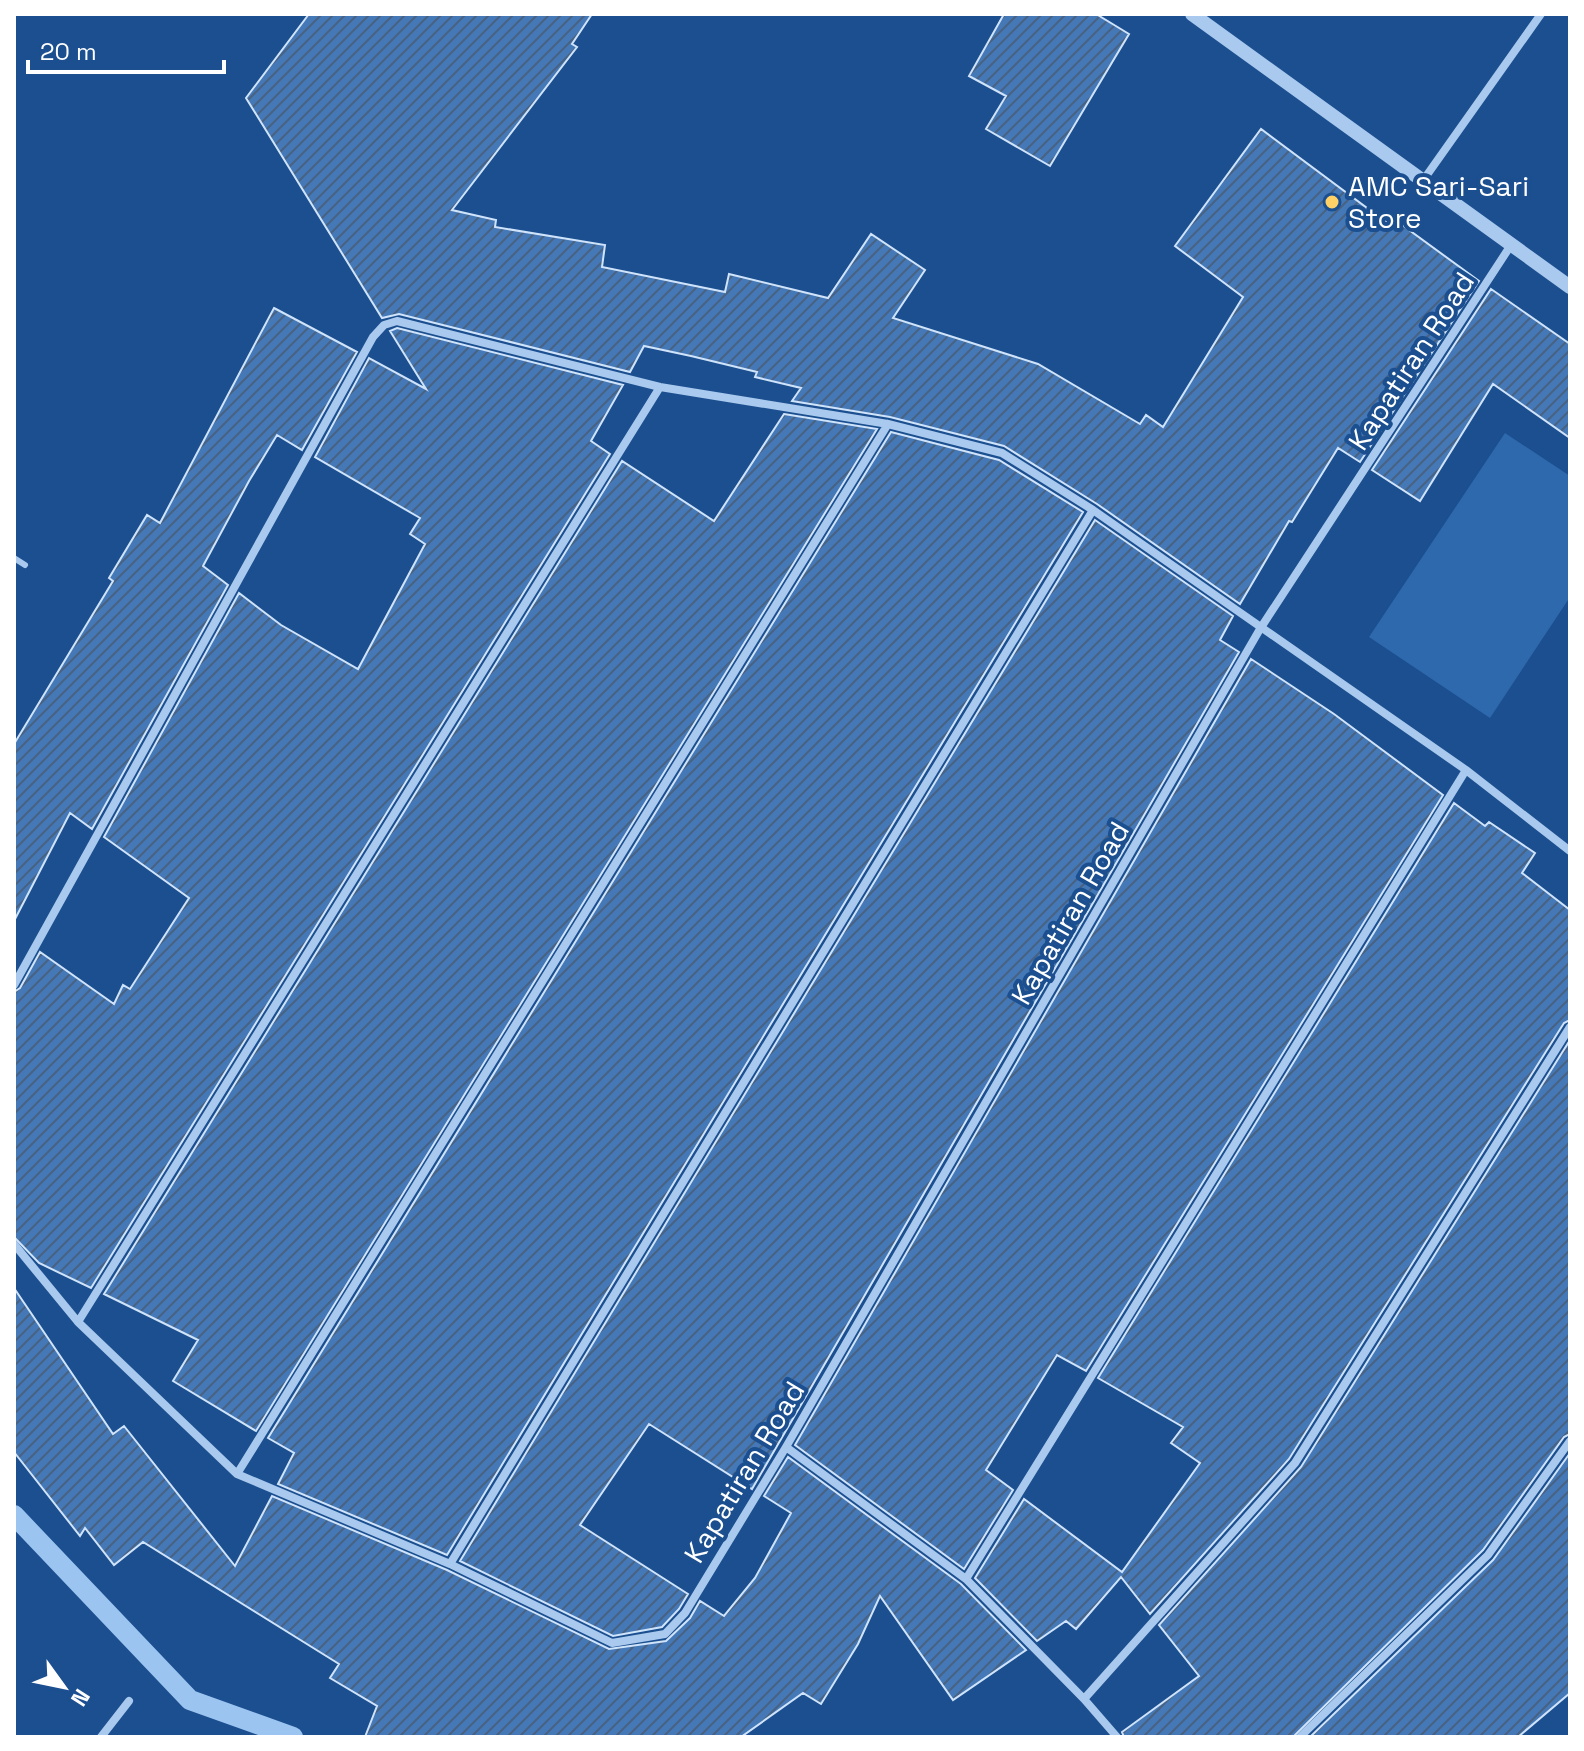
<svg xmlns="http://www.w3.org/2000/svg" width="1584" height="1751" font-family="'Space Grotesk',sans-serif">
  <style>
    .pitch { fill: #2e69ad }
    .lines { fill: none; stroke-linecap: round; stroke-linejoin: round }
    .stream { stroke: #9cc4f0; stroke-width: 20 }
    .building { fill: url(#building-hatch); stroke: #cfe3fa; stroke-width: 2 }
    .service { stroke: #a9c9ee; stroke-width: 6 }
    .minor { stroke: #a9c9ee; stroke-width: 8 }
    .tertiary { stroke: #a9c9ee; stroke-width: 14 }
    .poi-dot { fill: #ffd166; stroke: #1b4f8f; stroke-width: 3 }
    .labels { text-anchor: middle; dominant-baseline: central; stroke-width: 8; stroke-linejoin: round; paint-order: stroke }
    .poi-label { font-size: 28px; fill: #fff; stroke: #1b4f8f; text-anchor: start }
    .street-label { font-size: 28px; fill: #fff; stroke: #1b4f8f }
  </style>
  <defs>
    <pattern id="building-hatch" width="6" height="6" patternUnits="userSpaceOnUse" patternTransform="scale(2)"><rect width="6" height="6" fill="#4478b7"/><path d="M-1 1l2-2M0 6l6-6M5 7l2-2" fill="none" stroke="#486282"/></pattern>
  </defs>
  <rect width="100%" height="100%" fill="#1b4f8f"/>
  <!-- pitch -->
  <path class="pitch" d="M 1505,433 L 1570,476 L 1570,597 L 1490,718 L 1369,637 Z"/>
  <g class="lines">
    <!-- stream -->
    <path class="stream" d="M 14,1515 L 190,1700 L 293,1737"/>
  </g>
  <!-- building -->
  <path class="building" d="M 309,14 L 592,14 L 572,44 L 577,47 L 452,210 L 496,220 L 495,227 L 605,245 L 602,267 L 725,292 L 729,274 L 828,298 L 871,234 L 925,270 L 893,318 L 1038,364 L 1140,424 L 1146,415 L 1163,427 L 1243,297 L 1175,246 L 1261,129 L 1394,228 L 1398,222 L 1479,281 L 1360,462 L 1338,448 L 1292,522 L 1289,521 L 1240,604 L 1097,504 L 1004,446 L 890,417 L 792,401 L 801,388 L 755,377 L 757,372 L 691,356 L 644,346 L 630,372 L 399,314 L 382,318 L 246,98 Z
    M 1004,14 L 1096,14 L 1129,34 L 1050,166 L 986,129 L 1006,96 L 969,76 Z
    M 1491,289 L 1570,344 L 1570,438 L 1493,384 L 1420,501 L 1372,470 Z
    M 274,308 L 357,352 L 302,450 L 277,435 L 249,481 L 203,566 L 228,585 L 92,829 L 70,813 L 14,921 L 14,744 L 113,581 L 109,578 L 147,515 L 160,523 Z
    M 397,328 L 623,385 L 591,441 L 610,454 L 91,1288 L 39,1263 L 14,1237 L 14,992 L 20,988 L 40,952 L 114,1004 L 123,985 L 130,989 L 189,898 L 104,837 L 239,593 L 281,625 L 358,669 L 425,544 L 410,534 L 420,518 L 315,457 L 369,358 L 426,389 L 390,331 Z
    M 784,414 L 877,429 L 256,1431 L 173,1381 L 198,1340 L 104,1294 L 622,461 L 714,521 Z
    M 891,432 L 999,460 L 1083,512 L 447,1555 L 278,1484 L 294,1453 L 268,1438 Z
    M 1095,520 L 1233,616 L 1220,640 L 1239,652 L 752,1489 L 649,1424 L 580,1525 L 688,1594 L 679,1609 L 662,1627 L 613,1636 L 460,1561 Z
    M 1251,659 L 1334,714 L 1443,795 L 1086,1371 L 1057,1355 L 986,1470 L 1013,1490 L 964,1569 L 795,1445 Z
    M 1454,803 L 1485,826 L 1489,822 L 1535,853 L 1522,873 L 1570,910 L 1570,1020 L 1564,1023 L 1289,1459 L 1150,1614 L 1121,1577 L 1076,1629 L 1066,1621 L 1037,1641 L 975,1578 L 1024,1499 L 1122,1572 L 1200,1463 L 1171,1443 L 1183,1427 L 1098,1378 Z
    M 1570,1040 L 1570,1434 L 1564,1437 L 1483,1550 L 1293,1737 L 1124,1737 L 1122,1732 L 1199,1676 L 1159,1625 L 1301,1467 Z
    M 14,1288 L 113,1434 L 124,1426 L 235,1566 L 272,1496 L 447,1570 L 609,1649 L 666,1641 L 690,1618 L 700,1601 L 724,1616 L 755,1578 L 791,1513 L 764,1496 L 788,1457 L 961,1584 L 1026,1650 L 953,1700 L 880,1596 L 858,1644 L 821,1704 L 803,1693 L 741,1737 L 365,1737 L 377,1706 L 330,1678 L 339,1664 L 143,1542 L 114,1565 L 85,1528 L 80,1536 L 14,1452 Z
    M 1570,1453 L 1570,1693 L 1518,1737 L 1310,1737 L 1493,1560 Z"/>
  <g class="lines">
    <!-- service -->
    <path class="service" d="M 14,558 L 25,565"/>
    <!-- minor -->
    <path class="minor" d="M 1422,182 L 1541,14
      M 14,985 L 373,337 L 384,325 L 397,321 L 660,387 L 888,424 L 1002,453 L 1093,510 L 1466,770 L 1570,851
      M 14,1244 L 78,1322 L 237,1474 L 450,1564 L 612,1643 L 665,1634 L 685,1613 L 786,1447 L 1260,629 L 1511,245
      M 78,1322 L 660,387
      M 786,1447 L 966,1579 L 1084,1699 L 1117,1737
      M 237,1474 L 888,424
      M 450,1564 L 1093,510
      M 966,1579 L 1466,770
      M 1084,1699 L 1295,1463 L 1570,1027
      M 101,1737 L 129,1701
      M 1300,1737 L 1488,1555 L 1570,1441"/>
    <!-- tertiary -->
    <path class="tertiary" d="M 1192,14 L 1570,287"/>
  </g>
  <!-- markers -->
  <circle class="poi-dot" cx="1332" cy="202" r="8"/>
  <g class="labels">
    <!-- poi labels -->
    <g class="poi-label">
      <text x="1348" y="186">AMC Sari-Sari<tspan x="1348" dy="32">Store</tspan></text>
    </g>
    <!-- street labels -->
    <g class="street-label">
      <text transform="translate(1411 361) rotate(-57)">Kapatiran Road</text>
      <text transform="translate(1070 913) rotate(-60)">Kapatiran Road</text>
      <text transform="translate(744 1472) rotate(-59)">Kapatiran Road</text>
    </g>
  </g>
  <!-- border -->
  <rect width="1584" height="1751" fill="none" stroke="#ffffff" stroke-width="32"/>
  <!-- north arrow -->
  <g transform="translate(64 1687) rotate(123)" stroke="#1b4f8f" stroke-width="6" paint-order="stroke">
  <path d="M0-6L14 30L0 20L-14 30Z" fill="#ffffff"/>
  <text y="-12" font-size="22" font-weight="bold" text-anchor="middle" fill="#ffffff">N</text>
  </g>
  <!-- scale -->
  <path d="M28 60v12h196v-12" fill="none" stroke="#ffffff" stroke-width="4"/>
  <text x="40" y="60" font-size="24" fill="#ffffff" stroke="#1b4f8f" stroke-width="6" paint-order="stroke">20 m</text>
</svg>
